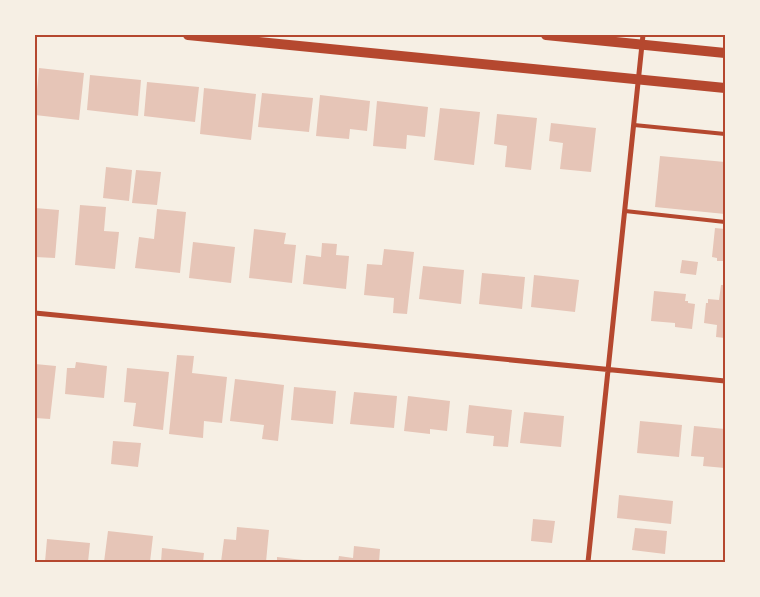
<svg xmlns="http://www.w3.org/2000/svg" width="760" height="597" font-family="Overpass,sans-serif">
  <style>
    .building { fill: #e6c5b7 }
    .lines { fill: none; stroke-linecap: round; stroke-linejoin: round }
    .service { stroke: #b5482f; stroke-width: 4 }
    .minor { stroke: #b5482f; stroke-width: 5 }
    .secondary { stroke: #b5482f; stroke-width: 10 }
    .neatline { fill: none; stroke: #b5482f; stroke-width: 2 }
  </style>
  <rect width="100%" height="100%" fill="#f6efe4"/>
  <!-- building -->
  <path class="building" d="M 39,68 L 84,73 L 79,120 L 35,115 Z
    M 90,75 L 141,80 L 138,116 L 87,110 Z
    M 147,82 L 199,87 L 195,122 L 144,116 Z
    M 204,88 L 256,94 L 251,140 L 200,134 Z
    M 262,93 L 313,98 L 309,132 L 258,127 Z
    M 320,95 L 370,101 L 367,131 L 350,129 L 349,139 L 316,136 Z
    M 377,101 L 428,107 L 425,137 L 407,135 L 406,149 L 373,146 Z
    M 440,108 L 480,112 L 474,165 L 434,160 Z
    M 497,114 L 537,118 L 531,170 L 505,167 L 507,146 L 494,144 Z
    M 551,123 L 596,128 L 591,172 L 560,169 L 563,143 L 549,141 Z
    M 660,156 L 725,162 L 725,214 L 655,207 Z
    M 106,167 L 132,170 L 129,201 L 103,198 Z
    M 136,170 L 161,172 L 157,205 L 132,203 Z
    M 80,205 L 106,207 L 104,231 L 119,232 L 115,269 L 75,265 Z
    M 35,208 L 59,210 L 55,258 L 35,257 Z
    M 157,209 L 186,212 L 180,273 L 135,268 L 139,237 L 154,239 Z
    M 715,228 L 725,229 L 725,261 L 717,261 L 717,258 L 712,257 Z
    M 254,229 L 286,233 L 284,244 L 296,245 L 292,283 L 249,278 Z
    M 193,242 L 235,247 L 231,283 L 189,278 Z
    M 322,243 L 337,244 L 336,255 L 349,256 L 346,289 L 303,284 L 306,255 L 321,257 Z
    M 384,249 L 414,252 L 407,314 L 393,313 L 394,298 L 364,295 L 367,264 L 382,265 Z
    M 682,260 L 698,262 L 696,275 L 680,273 Z
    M 423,266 L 464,270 L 461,304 L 419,299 Z
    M 482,273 L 525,277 L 522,309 L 479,304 Z
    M 534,275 L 579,280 L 575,312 L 531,307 Z
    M 721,285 L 725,285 L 725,338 L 716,337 L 717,325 L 704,323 L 706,303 L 708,303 L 708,299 L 719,300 Z
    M 654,291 L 686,294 L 685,301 L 688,301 L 688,303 L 695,304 L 692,329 L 675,327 L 675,323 L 651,321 Z
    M 177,355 L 194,356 L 192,373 L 227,377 L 222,423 L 204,421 L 203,438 L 169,434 Z
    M 76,362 L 107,366 L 104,398 L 65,394 L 67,368 L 75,368 Z
    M 35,364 L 56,366 L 50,419 L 35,418 Z
    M 127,368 L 169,372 L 163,430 L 133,426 L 136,403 L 124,402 Z
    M 235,379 L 284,385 L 278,441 L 262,439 L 264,425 L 230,421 Z
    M 294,387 L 336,391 L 333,424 L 291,420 Z
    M 354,392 L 397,396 L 394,428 L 350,424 Z
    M 408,396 L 450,401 L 447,431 L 430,429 L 430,434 L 404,431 Z
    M 469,405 L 512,410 L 508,447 L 493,446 L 494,436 L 466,433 Z
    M 524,412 L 564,416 L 561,447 L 520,443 Z
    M 640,421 L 682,425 L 679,457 L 637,453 Z
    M 694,426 L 725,429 L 725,468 L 703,466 L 704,457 L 691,456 Z
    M 113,441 L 141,443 L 138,467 L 111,464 Z
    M 619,495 L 673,501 L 671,524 L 617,518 Z
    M 533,519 L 555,521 L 552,543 L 531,541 Z
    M 237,527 L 269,530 L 266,562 L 221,562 L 224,539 L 236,540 Z
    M 635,528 L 667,531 L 665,554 L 632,550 Z
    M 108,531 L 153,536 L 150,562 L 104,562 Z
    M 47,539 L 90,543 L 88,562 L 45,562 Z
    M 354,546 L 380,549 L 379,562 L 338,562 L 339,556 L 353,558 Z
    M 162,548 L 204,553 L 203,562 L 161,562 Z
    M 277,557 L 312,561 L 312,562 L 277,562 Z"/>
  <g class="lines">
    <!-- service -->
    <path class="service" d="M 634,125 L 725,134
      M 625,211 L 725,222"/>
    <!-- minor -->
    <path class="minor" d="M 35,313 L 725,381
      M 588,562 L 643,35"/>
    <!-- secondary -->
    <path class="secondary" d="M 188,35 L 725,88
      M 546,35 L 725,53"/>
  </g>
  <!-- border -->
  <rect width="760" height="597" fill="none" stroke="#f6efe4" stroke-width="72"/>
  <rect x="36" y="36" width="688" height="525" class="neatline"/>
</svg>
